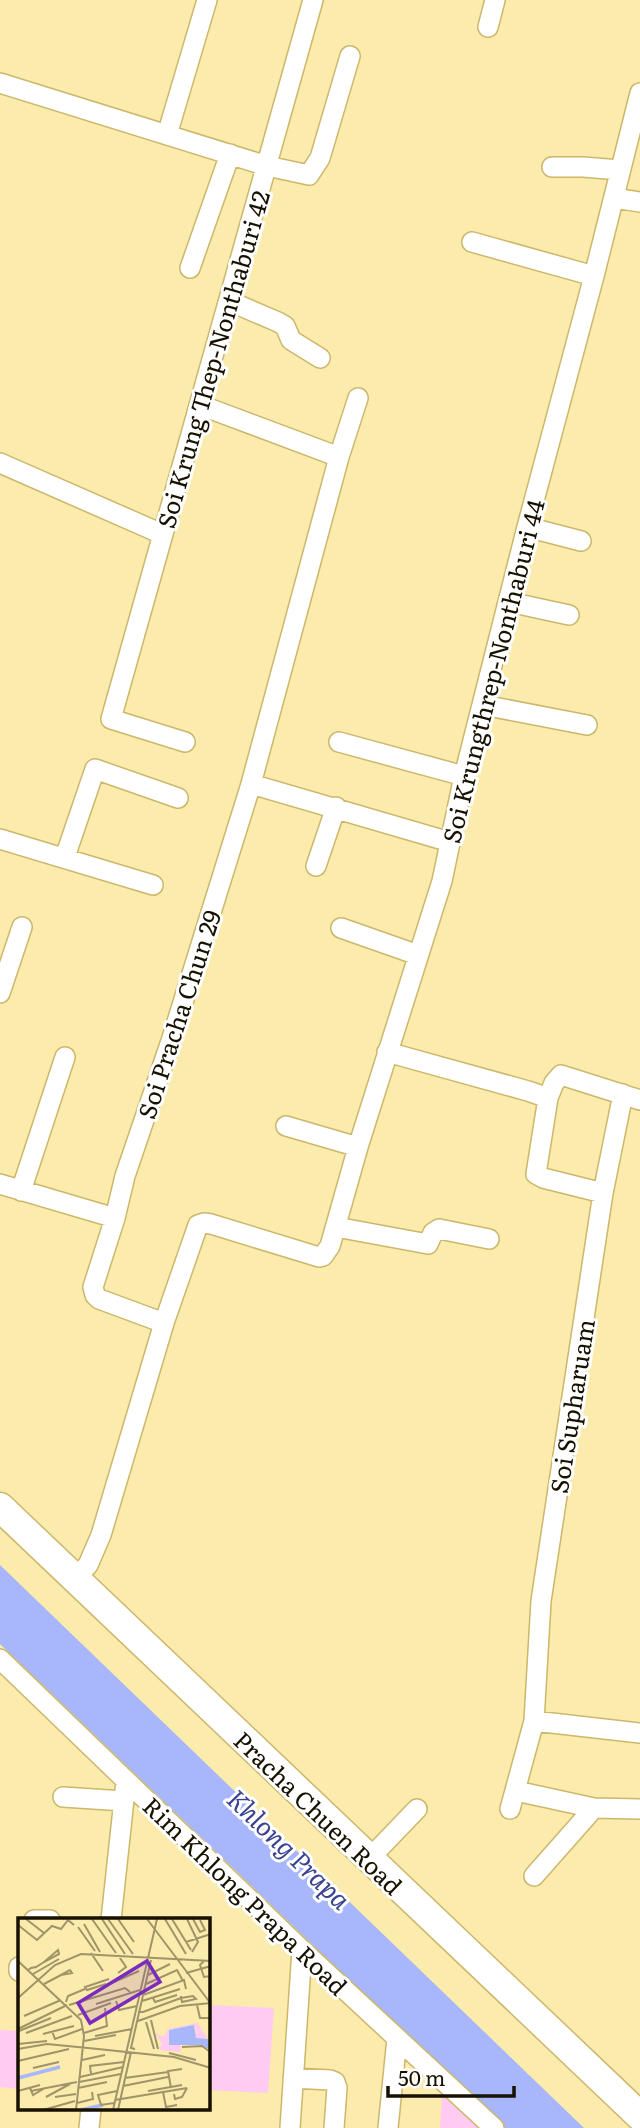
<svg xmlns="http://www.w3.org/2000/svg" width="640" height="2128" font-family="Literata,serif">
  <style>
    .green { fill: #ffcbf2 }
    .water { fill: #a8b6fb }
    .lines { fill: none; stroke-linecap: round; stroke-linejoin: round }
    .street-casing { stroke: #ccb76a; stroke-width: 22 }
    .secondary-casing { stroke: #ccb76a; stroke-width: 31 }
    .street { stroke: #fff; stroke-width: 19 }
    .secondary { stroke: #fff; stroke-width: 28 }
    .labels { text-anchor: middle; dominant-baseline: central; stroke-width: 6; stroke-linejoin: round; paint-order: stroke }
    .street-label { font-size: 24px; fill: #171100; stroke: #fff }
    .water-label { font-size: 26px; font-style: italic; fill: #3a4292; stroke: #fff }
    .inset-river { fill: none; stroke: #a8b6fb; stroke-width: 3.5 }
    .inset-road { fill: none; stroke: #a09468; stroke-width: 2 }
    .view { fill: #7b2cbf; fill-opacity: 0.15; stroke: #7b2cbf; stroke-width: 3.5 }
    .inset-edge { fill: none; stroke: #171100; stroke-width: 3.5 }
  </style>
  <rect width="100%" height="100%" fill="#fbebad"/>
  <!-- green -->
  <path class="green" d="M 208,2005 L 274,2008 L 268,2093 L 208,2090 Z
    M 0,2030 L 19,2031 L 19,2089 L 0,2087 Z
    M 442,2095 L 479,2128 L 440,2128 Z"/>
  <!-- water -->
  <path class="water" d="M 0,1565 L 584,2128 L 503,2128 L 0,1644 Z"/>
  <g class="lines">
    <defs>
      <path id="street" d="M 488,27 L 495,0
        M 0,83 L 267,166 L 309,175 L 320,158 L 350,56
        M 167,135 L 207,0
        M 552,167 L 583,167 L 620,170
        M 614,198 L 640,202
        M 472,242 L 594,276
        M 190,268 L 230,154
        M 229,301 L 278,322 L 285,326 L 291,340 L 320,358
        M 200,405 L 339,457
        M 0,463 L 162,534
        M 527,527 L 581,541
        M 509,602 L 569,615
        M 483,705 L 587,725
        M 185,742 L 111,719 L 313,0
        M 339,742 L 464,776
        M 251,784 L 450,842
        M 0,839 L 153,885
        M 65,857 L 95,769 L 178,798
        M 316,866 L 336,807
        M 341,928 L 418,955
        M 0,993 L 22,927
        M 387,1052 L 528,1091 L 548,1098 L 536,1174 L 543,1178 L 603,1193
        M 548,1098 L 554,1083 L 561,1075 L 640,1100
        M 286,1126 L 358,1147
        M 0,1184 L 115,1218
        M 21,1191 L 65,1057
        M 336,1227 L 428,1244 L 433,1233 L 439,1229 L 489,1239
        M 164,1323 L 198,1225 L 204,1223 L 211,1224 L 319,1257 L 323,1256 L 330,1246 L 358,1147 L 442,881 L 464,776 L 527,527 L 594,276 L 640,93
        M 75,1578 L 88,1565 L 101,1535 L 164,1323 L 99,1299 L 95,1295 L 93,1287 L 115,1218 L 125,1176 L 171,1041 L 251,784 L 339,457 L 358,398
        M 0,1659 L 302,1950 L 494,2128
        M 534,1721 L 640,1733
        M 516,1791 L 594,1808 L 534,1876
        M 63,1797 L 124,1801
        M 594,1808 L 640,1809
        M 510,1809 L 534,1721 L 541,1601 L 603,1193 L 623,1094
        M 369,1859 L 417,1809
        M 34,1920 L 50,1920
        M 111,1920 L 126,1781
        M 19,1971 L 19,1967
        M 293,2078 L 330,2080 L 335,2082 L 337,2088 L 334,2128
        M 89,2128 L 91,2109
        M 290,2128 L 302,1950
        M 388,2128 L 397,2038"/>
      <path id="secondary" d="M 0,1507 L 640,2116"/>
    </defs>
    <!-- street casing -->
    <use href="#street" class="street-casing"/>
    <!-- secondary casing -->
    <use href="#secondary" class="secondary-casing"/>
    <!-- street -->
    <use href="#street" class="street"/>
    <!-- secondary -->
    <use href="#secondary" class="secondary"/>
  </g>
  <g class="labels">
    <!-- street labels -->
    <g class="street-label">
      <text transform="translate(212 359) rotate(-74)">Soi Krung Thep-Nonthaburi 42</text>
      <text transform="translate(492 671) rotate(-76)">Soi Krungthrep-Nonthaburi 44</text>
      <text transform="translate(178 1014) rotate(-72)">Soi Pracha Chun 29</text>
      <text transform="translate(571 1406) rotate(-81)">Soi Supharuam</text>
      <text transform="translate(319 1812) rotate(44)">Pracha Chuen Road</text>
      <text transform="translate(246 1895) rotate(44)">Rim Khlong Prapa Road</text>
    </g>
    <!-- water labels -->
    <g class="water-label">
      <text transform="translate(290 1848) rotate(44)">Khlong Prapa</text>
    </g>
  </g>
  <!-- overview -->
  <g transform="translate(18 1918)">
    <rect width="192" height="192" fill="#fbebad"/>
    <path d="M 179,105 L 190,120 L 178,120 L 177,108 L 163,110 L 155,112 L 150,123 L 163,128 L 162,134 L 141,132 L 144,125 L 137,115 L 146,119 L 150,111 Z" fill="#ffcbf2"/>
    <path d="M 176,107 L 178,120 L 191,121 L 192,132 L 184,127 L 151,127 L 151,112 Z" fill="#a8b6fb"/>
    <path class="inset-river" d="M 0,160 L 42,149M 63,192 L 85,187"/>
    <path class="inset-road" d="M 8,1 L 26,15M 74,1 L 98,35M 84,1 L 107,36M 90,1 L 115,36M 100,1 L 116,24M 129,1 L 193,86M 147,1 L 168,36M 154,1 L 173,32M 169,1 L 180,24 L 174,34M 175,1 L 182,14 L 187,12 L 182,2M 66,6 L 82,34M 0,7 L 19,22 L 34,8 L 43,11 L 50,2 L 56,7M 60,9 L 77,33M 168,24 L 193,16M 73,35 L 85,53M 100,37 L 108,49 L 100,55M 0,43 L 63,102 L 66,118 L 58,192M 186,43 L 182,47 L 186,59 L 193,58M 10,52 L 13,50 L 18,49 L 26,44 L 41,36 L 40,32 L 26,44M 168,55 L 193,48M 15,56 L 41,41M 130,57 L 152,46M 96,64 L 121,53M 26,66 L 43,57 L 52,52 L 54,55 L 43,57M 88,66 L 69,72 L 67,69 L 91,61M 128,66 L 159,52 L 165,63M 125,77 L 166,62 L 168,71M 0,80 L 37,47 L 63,36 L 193,43M 135,80 L 137,84 L 159,77M 98,83 L 101,92 L 119,88M 124,83 L 162,71M 48,84 L 50,78 L 67,71M 78,86 L 122,72M 51,87 L 107,70 L 112,74M 179,87 L 182,100 L 193,100M 120,94 L 125,94 L 163,80 L 175,78 L 178,81 L 164,84 L 163,80 L 163,78M 60,97 L 93,85M 6,98 L 43,82M 133,102 L 140,131M 120,103 L 162,88 L 193,85M 128,104 L 136,131M 0,111 L 49,87M 1,113 L 33,100M 34,113 L 37,121 L 64,111M 8,115 L 54,98M 66,115 L 89,108 L 87,90M 25,116 L 56,108M 77,118 L 114,111M 66,123 L 98,117M 0,126 L 29,123M 164,129 L 184,128 L 191,133M 0,131 L 29,126 L 80,131 L 156,139 L 193,150M 117,131 L 113,130 L 133,42M 151,135 L 178,142M 64,142 L 87,137M 0,143 L 51,131M 15,150 L 41,144M 73,156 L 72,148 L 106,144M 62,159 L 105,149M 107,160 L 150,154M 61,164 L 103,156M 105,168 L 150,159M 12,170 L 15,177 L 27,170M 60,170 L 89,164M 153,170 L 150,153 L 164,151M 0,173 L 22,167M 13,173 L 59,164M 130,173 L 164,167M 145,174 L 148,189 L 159,187M 156,176 L 157,181 L 164,179 L 169,170M 28,179 L 52,166M 37,179 L 58,176M 97,182 L 169,170M 59,185 L 75,181 L 74,174M 96,185 L 83,187 L 80,177 L 99,173M 25,192 L 57,183M 95,192 L 139,1M 100,192 L 113,134"/>
    <path class="view" d="M 129,43 L 142,64 L 72,105 L 60,85 Z"/>
    <rect width="192" height="192" class="inset-edge"/>
  </g>
  <!-- scale -->
  <path d="M388 2086v10h126v-10" fill="none" stroke="#171100" stroke-width="3.5"/>
  <text x="398" y="2086" font-size="21" fill="#171100" stroke="#ffffff" stroke-width="5" paint-order="stroke">50 m</text>
</svg>
